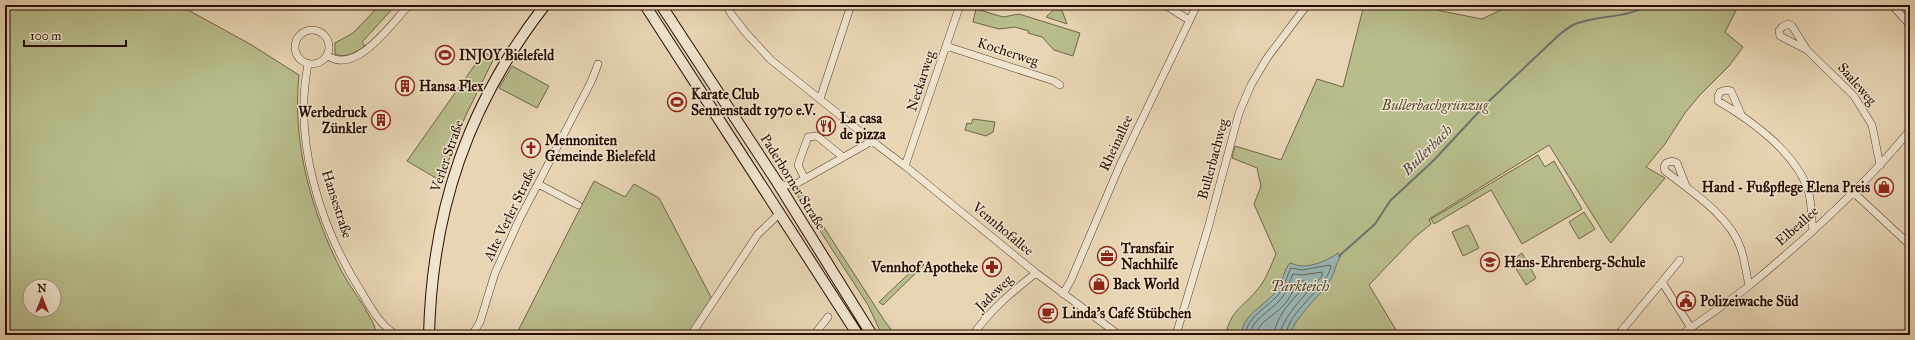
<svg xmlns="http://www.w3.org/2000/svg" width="1915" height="340" font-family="'IM FELL Great Primer',serif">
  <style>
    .green { fill: #b8bd8b; stroke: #706546; fill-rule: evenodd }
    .water { fill: #99b7b5; stroke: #6c736d }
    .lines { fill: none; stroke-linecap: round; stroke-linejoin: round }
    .shore { stroke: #61625a; stroke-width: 1 }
    .stream { stroke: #6c736d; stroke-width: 2 }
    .minor-casing { stroke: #583f2d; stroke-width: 8 }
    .secondary-casing { stroke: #290d00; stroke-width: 12 }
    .minor { stroke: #efe4ce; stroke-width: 7 }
    .secondary { stroke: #efe4ce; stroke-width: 10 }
    .labels { text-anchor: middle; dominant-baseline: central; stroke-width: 3; stroke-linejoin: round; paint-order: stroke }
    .street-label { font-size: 14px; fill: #290d00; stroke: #efe4ce }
    .poi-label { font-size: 14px; font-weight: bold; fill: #290d00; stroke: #efe4ce; text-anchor: start }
    .park-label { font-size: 14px; font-style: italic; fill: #5b4b31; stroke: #efe4ce }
    .water-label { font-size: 15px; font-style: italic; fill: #50483f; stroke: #efe4ce }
  </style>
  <rect width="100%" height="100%" fill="#e7d5b3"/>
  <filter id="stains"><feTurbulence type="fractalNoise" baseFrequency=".005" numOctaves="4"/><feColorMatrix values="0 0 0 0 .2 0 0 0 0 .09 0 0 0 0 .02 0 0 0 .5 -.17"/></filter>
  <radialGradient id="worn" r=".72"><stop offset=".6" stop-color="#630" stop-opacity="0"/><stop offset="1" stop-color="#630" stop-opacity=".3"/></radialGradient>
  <!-- green -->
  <path class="green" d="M 5,5 L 179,5 L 250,44 L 299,75 C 292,142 311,212 342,272 C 351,289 364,304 372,321 C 375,326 375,331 378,335 L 5,335 ZM 30,286 L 54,286 L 54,310 L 30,310 Z
    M 380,5 L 396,5 L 362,42 L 365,46 C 357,52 345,59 335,54 L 335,43 L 353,33 Z
    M 1059,5 L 1060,5 L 1067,24 L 1046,17 Z
    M 1364,5 L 1426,5 L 1441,11 L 1482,19 L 1511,5 L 1739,5 L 1725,32 L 1743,47 L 1729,66 L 1699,96 L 1685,113 L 1665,144 L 1646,167 L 1665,178 L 1611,243 L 1607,238 L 1549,145 L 1429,219 L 1431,224 L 1414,238 L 1369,285 L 1399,335 L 1226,335 C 1230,311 1243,307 1257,290 C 1266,280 1270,267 1276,254 L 1254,204 L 1261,186 L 1257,168 L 1232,158 L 1235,146 L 1281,160 L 1317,79 L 1343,87 Z
    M 976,9 L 1003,17 L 1019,14 L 1080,33 L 1073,56 L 1054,50 L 1042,37 L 1028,33 L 1029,31 L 1015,27 L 999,29 L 973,22 Z
    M 484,52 L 494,58 L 465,117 L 441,181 L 407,161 Z
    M 512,66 L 549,86 L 537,108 L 499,88 Z
    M 677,95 L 685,105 L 674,110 L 670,103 Z
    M 973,119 L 995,122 L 993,132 L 986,136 L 965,130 L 967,123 L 971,124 Z
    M 1538,155 L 1545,167 L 1554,161 L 1582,209 L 1522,244 L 1491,190 L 1434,224 L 1431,219 Z
    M 594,181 L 625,197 L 634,184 L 659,198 L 712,299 L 694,335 L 524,335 L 518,331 Z
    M 801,192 L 884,320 L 895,335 L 882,335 L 868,305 L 797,195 Z
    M 1584,212 L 1595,229 L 1579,239 L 1569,222 Z
    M 1468,225 L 1479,248 L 1463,256 L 1452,232 Z
    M 1522,253 L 1536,278 L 1526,285 L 1515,267 L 1515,258 Z
    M 921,262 L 924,265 L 883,305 L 879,302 Z"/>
  <!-- water -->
  <path class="water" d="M 1338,253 L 1341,256 C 1335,264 1335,274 1329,282 C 1316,300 1298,314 1289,335 L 1241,335 C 1244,310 1268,307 1279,286 C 1283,279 1284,270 1290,263 C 1294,264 1298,266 1302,266 C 1315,266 1328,260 1338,253 Z"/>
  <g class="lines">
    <!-- shore -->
    <path class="shore" d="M 1245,335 C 1248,313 1272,307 1282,289 C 1286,282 1287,275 1291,268 L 1302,270 L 1330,265 L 1331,267 C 1324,291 1288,311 1286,335
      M 1250,335 C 1252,318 1270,312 1280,300 C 1287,292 1289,283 1293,274 L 1302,275 L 1322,272 L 1322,276 C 1310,290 1282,316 1280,335
      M 1256,335 C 1258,322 1275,315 1283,306 C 1290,298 1293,291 1297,281 L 1307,281 L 1307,284 C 1295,297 1275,316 1274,335"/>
    <!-- stream -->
    <path class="stream" d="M 1339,256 L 1375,224 L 1390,201 L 1434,160 L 1489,101 L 1560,34 C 1564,31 1569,27 1573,25 C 1596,14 1623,20 1649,5"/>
    <defs>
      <path id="minor" d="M 726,5 L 732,15 L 746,33 L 771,60 L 872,141 L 905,166 L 1036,273 L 1119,335
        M 1165,5 L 1189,20
        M 1892,5 L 1910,25
        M295 47a17 17 0 1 1 34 0a17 17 0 1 1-34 0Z
        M 946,46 L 1054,81 L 1060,85
        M 1807,50 L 1792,26 L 1788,24 L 1782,27 L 1779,31 L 1780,36 L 1807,50 L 1854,96 L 1872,125 L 1880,165
        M 327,55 C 355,77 392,23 409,5
        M 308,64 C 293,142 320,227 362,293 C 371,308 380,325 396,335
        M 820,99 L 851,5
        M 1741,114 L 1731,91 L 1726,90 L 1720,92 L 1718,96 L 1718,101 C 1751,120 1796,153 1808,190 C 1812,203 1811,217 1813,230
        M 905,166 L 960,5
        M 805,179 L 798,165 L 808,137 L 817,136 L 843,157
        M 777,182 L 783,185 L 794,185 L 872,141
        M 538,184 L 578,205
        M 1686,186 L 1677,163 L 1672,161 L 1666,163 L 1664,167 L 1665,171 C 1691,191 1730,216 1741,249 C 1745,261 1746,273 1749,285
        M 1853,192 L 1910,245
        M 1662,282 L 1691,328
        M 1063,294 L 1071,280 L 1120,165 L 1197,5
        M 472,335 L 480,322 L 495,273 L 519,220 L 591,82 L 598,64
        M 691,335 L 758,234 L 780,213
        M 814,335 L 828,317
        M 973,335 C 990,310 1013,291 1036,273
        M 1176,335 L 1208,228 L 1239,113 L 1251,85 L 1267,58 L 1307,5
        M 1618,335 L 1680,260
        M 1681,335 C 1704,318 1728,303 1750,285 C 1807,238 1864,187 1910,130"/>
      <path id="secondary" d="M 645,5 L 858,335
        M 661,5 L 777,182 L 872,335
        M 429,335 C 432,210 468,104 545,5"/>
    </defs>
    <!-- minor casing -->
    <use href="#minor" class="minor-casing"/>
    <!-- secondary casing -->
    <use href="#secondary" class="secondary-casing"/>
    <!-- minor -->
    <use href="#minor" class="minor"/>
    <!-- secondary -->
    <use href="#secondary" class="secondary"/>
  </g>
  <!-- icons -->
  <defs>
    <symbol id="stadium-ring" viewBox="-11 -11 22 22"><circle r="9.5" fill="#efe4ce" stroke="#8f2418" stroke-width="1.5"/><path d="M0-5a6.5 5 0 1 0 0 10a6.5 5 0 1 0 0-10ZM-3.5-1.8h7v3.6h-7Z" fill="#8f2418"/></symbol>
    <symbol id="building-ring" viewBox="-11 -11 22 22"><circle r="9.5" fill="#efe4ce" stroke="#8f2418" stroke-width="1.5"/><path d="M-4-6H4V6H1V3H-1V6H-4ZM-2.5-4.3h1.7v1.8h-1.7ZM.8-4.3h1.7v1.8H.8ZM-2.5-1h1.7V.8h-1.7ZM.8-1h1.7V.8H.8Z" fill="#8f2418"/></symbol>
    <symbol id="restaurant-ring" viewBox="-11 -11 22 22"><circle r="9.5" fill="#efe4ce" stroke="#8f2418" stroke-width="1.5"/><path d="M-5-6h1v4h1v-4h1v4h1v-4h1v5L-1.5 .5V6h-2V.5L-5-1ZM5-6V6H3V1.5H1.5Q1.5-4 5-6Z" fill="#8f2418"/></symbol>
    <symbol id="church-ring" viewBox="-11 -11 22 22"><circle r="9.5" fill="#efe4ce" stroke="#8f2418" stroke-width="1.5"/><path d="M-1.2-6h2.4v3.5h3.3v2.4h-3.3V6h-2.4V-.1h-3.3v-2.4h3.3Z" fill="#8f2418"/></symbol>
    <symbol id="shop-ring" viewBox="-11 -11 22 22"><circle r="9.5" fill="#efe4ce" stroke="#8f2418" stroke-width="1.5"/><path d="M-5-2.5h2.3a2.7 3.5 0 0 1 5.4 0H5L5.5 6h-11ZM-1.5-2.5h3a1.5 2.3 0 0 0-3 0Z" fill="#8f2418"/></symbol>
    <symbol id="office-ring" viewBox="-11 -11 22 22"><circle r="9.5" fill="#efe4ce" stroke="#8f2418" stroke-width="1.5"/><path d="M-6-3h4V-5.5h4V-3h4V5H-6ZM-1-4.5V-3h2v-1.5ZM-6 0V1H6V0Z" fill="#8f2418"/></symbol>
    <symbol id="school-ring" viewBox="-11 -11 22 22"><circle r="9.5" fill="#efe4ce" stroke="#8f2418" stroke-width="1.5"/><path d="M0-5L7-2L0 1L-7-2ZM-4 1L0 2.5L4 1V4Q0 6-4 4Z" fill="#8f2418"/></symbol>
    <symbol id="pharmacy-ring" viewBox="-11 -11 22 22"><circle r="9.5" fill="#efe4ce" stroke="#8f2418" stroke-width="1.5"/><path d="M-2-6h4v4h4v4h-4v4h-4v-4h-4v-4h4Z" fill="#8f2418"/></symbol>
    <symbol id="civic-ring" viewBox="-11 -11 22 22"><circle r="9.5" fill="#efe4ce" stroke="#8f2418" stroke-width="1.5"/><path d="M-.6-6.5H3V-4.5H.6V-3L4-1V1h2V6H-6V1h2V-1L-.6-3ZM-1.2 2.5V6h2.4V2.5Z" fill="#8f2418"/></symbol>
    <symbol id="cafe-ring" viewBox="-11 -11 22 22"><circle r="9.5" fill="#efe4ce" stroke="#8f2418" stroke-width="1.5"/><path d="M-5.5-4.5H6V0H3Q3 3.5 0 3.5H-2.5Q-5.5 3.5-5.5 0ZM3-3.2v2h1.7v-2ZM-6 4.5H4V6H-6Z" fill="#8f2418"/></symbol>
  </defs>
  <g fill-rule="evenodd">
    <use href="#stadium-ring" x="434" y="44" width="22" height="22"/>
    <use href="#building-ring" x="394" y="75" width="22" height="22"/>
    <use href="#stadium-ring" x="666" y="91" width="22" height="22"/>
    <use href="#building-ring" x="370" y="109" width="22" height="22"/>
    <use href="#restaurant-ring" x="815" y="115" width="22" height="22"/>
    <use href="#church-ring" x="520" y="137" width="22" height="22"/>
    <use href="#shop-ring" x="1873" y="176" width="22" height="22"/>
    <use href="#office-ring" x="1096" y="245" width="22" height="22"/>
    <use href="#school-ring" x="1479" y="251" width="22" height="22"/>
    <use href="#pharmacy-ring" x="981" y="256" width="22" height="22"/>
    <use href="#shop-ring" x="1088" y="273" width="22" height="22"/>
    <use href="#civic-ring" x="1675" y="290" width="22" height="22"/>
    <use href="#cafe-ring" x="1037" y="302" width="22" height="22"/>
  </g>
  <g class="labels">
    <!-- street labels -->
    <g class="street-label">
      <text transform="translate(1008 52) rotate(18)">Kocherweg</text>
      <text transform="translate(921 81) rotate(-72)">Neckarweg</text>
      <text transform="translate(1857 84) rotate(49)">Saaleweg</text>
      <text transform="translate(1116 143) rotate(-65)">Rheinallee</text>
      <text transform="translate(447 156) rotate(-71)">Verler Straße</text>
      <text transform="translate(1213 159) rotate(-75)">Bullerbachweg</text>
      <text transform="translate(793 182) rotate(58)">Paderborner Straße</text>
      <text transform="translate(337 204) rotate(72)">Hansestraße</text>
      <text transform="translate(510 214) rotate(-64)">Alte Verler Straße</text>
      <text transform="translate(1797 226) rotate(-42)">Elbeallee</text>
      <text transform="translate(1003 229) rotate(40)">Vennhofallee</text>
      <text transform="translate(994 293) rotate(-44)">Jadeweg</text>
    </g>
    <!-- poi labels -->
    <g class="poi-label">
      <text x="459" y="55">INJOY Bielefeld</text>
      <text x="419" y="86">Hansa Flex</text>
      <text x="691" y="94">Karate Club<tspan x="691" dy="16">Sennenstadt 1970 e.V.</tspan></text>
      <text x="367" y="112" text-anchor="end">Werbedruck<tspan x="367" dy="16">Zünkler</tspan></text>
      <text x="840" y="118">La casa<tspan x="840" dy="16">de pizza</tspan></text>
      <text x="545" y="140">Mennoniten<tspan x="545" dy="16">Gemeinde Bielefeld</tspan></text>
      <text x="1870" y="187" text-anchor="end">Hand - Fußpflege Elena Preis</text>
      <text x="1121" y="248">Transfair<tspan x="1121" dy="16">Nachhilfe</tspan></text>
      <text x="1504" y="262">Hans-Ehrenberg-Schule</text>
      <text x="978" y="267" text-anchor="end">Vennhof Apotheke</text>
      <text x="1113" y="284">Back World</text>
      <text x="1700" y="301">Polizeiwache Süd</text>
      <text x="1062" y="313">Linda's Café Stübchen</text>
    </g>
    <!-- park labels -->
    <g class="park-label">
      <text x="1435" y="105">Bullerbachgrünzug</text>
    </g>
    <!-- water labels -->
    <g class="water-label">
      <text transform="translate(1427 150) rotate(-45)">Bullerbach</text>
      <text x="1300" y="286">Parkteich</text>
    </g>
  </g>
  <!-- margin -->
  <rect width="1915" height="340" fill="none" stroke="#e7d5b3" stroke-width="20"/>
  <rect x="6" y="6" width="1903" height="328" fill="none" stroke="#290d00" stroke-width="2"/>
  <rect x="10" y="10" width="1895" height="320" fill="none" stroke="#290d00"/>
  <!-- north arrow -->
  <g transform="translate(42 298)"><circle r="19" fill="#efe4ce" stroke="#a08e7c"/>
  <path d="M0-3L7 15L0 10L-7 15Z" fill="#8f2418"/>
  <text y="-6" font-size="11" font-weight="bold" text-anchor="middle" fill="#290d00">N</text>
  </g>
  <!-- scale -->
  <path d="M24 40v6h102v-6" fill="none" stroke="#290d00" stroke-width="2"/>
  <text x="30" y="40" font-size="12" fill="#290d00" stroke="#efe4ce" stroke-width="3" paint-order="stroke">100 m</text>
  <rect width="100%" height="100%" filter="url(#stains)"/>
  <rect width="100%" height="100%" fill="url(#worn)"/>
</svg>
